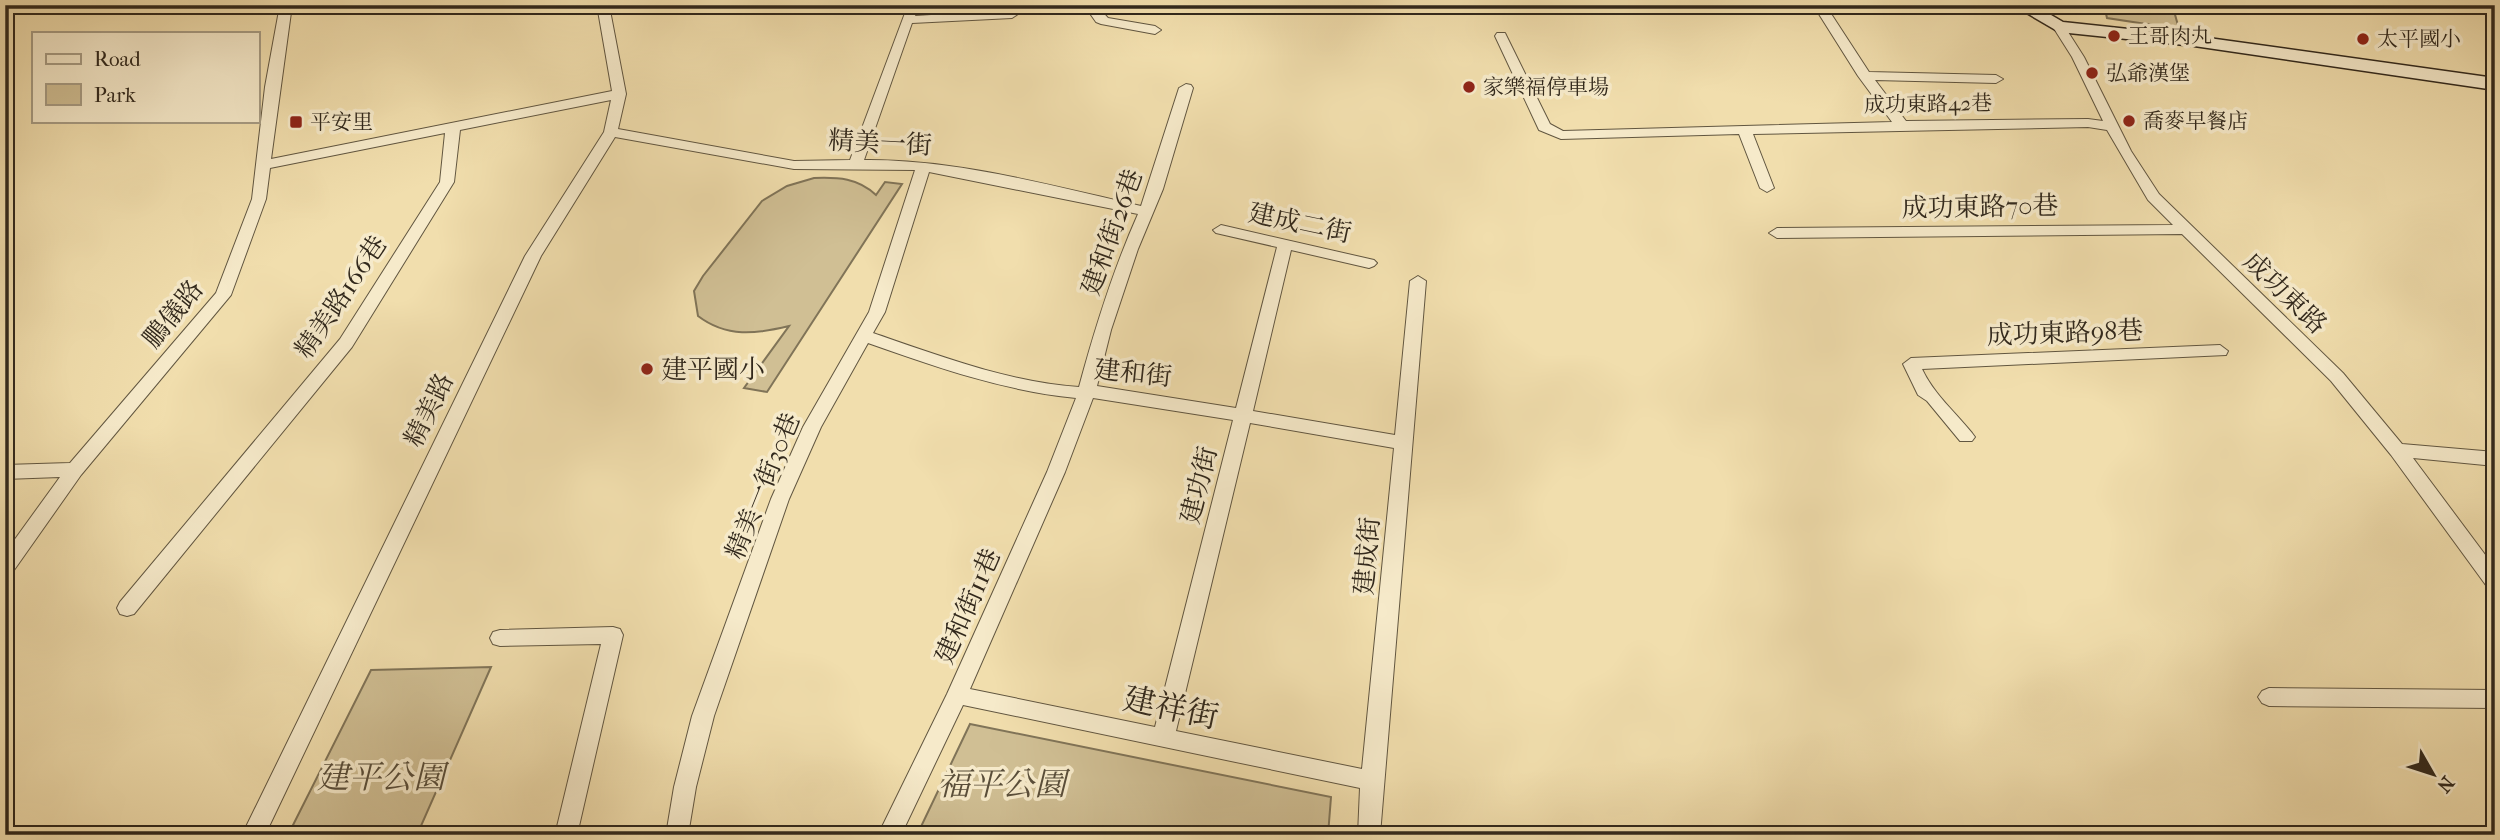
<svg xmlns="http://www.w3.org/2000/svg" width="2500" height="840" font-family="'IM FELL French Canon','Noto Serif TC',serif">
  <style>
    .green { fill: #d0bf94; stroke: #807458; stroke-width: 2 }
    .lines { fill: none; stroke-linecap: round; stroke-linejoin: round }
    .street-casing { stroke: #615640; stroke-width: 2 }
    .secondary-casing { stroke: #31281c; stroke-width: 3 }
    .street { fill: #f6eaca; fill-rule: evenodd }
    .secondary { fill: #f6eaca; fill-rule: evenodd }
    .poi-dot { fill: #8f2418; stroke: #f6eaca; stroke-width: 2.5 }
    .labels { text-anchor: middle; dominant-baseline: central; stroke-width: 7; stroke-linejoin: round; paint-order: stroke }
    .far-poi-label { font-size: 21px; fill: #31281c; stroke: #f6eaca; text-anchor: start }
    .far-street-label { font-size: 21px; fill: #31281c; stroke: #f6eaca }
    .street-label { font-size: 26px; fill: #31281c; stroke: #f6eaca }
    .poi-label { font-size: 26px; fill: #31281c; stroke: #f6eaca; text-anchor: start }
    .near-street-label { font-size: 32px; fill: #31281c; stroke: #f6eaca }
    .near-park-label { font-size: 32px; font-style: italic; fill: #594e3a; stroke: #f6eaca }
  </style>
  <rect width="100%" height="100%" fill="#f1dead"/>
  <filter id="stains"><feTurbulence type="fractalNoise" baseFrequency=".00286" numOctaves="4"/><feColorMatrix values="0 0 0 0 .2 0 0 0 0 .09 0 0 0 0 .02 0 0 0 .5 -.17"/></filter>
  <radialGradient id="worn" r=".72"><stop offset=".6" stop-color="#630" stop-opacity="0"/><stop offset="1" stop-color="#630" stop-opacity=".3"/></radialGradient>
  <!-- green -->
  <path class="green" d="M 2104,5 L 2133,5 L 2174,11 L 2179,29 L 2107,18 Z
    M 814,178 C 838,177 858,178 876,195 L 885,182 L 902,184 L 767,392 L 744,388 L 789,326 C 756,334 727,338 698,316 L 694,291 L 703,276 L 762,201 L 787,186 Z
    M 491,667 L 417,835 L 288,835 L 371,670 Z
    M 970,724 L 1331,797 L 1328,835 L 917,835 Z"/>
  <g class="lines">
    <defs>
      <path id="street" d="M 280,5 L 292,5 L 271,159 L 612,91 L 597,5 L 609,5 L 626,94 L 618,129 L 794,161 L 850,160 L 908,5 L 920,5 L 915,16 L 1012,10 L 1018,14 L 1012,18 L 912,23 L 864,160 C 957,159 1051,186 1141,206 L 1179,88 L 1186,84 L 1191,85 L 1193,88 L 1163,189 L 1138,249 L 1111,330 L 1097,386 L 1236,408 L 1277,247 L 1216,233 L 1213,230 L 1221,225 L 1374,260 L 1377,263 L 1374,266 L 1369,268 L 1291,250 L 1253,411 L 1395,435 L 1410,281 L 1418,276 L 1426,281 L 1380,835 L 1358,835 L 1360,788 L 963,705 L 901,835 L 878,835 L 947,694 L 1047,472 L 1076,398 C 1004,391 936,367 868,343 L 821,427 L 789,499 L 714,716 L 696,787 L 688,835 L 666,835 L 674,787 L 692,716 L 771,499 L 803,427 L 869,312 L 915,170 L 794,169 L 615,137 L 541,256 L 265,835 L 242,835 L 525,256 L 604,132 L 611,100 L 460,130 L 454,182 L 352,347 L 134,614 L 127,616 L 120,614 L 117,608 L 120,602 L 340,339 L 440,182 L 445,133 L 270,168 L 266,199 L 231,295 L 81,475 L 12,573 L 5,576 L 5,553 L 60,477 L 5,479 L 5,465 L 70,463 L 216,293 L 252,199 L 265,87 ZM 929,172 L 1138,214 C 1113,270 1095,328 1079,387 C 1008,382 940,356 873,333 L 885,312 ZM 1093,398 L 1233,420 L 1155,727 L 970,689 L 1065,472 ZM 1250,423 L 1394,448 L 1362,769 L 1176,731 Z
        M 1084,5 L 1096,5 L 1108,18 L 1155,26 L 1161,30 L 1155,34 L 1101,24 L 1096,22 Z
        M 1809,5 L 1826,6 L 1869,72 L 1996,75 L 2003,79 L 1996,83 L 1875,80 L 1906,121 L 2088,119 L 2103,121 L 2072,57 L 2053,27 L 2055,24 L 2063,24 L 2084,57 L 2131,151 L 2159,194 L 2343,373 L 2402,444 L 2495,452 L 2495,466 L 2413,458 L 2495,568 L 2495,591 L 2488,588 L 2391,455 L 2331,381 L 2182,234 L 1777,238 L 1769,233 L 1777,228 L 2173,225 L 2148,200 L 2107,130 L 2088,127 L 1753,134 L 1774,188 L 1767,192 L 1760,188 L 1739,134 L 1561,139 L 1539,130 L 1495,36 L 1497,33 L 1505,33 L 1550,124 L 1563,131 L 1892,122 L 1858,76 L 1817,11 Z
        M 2220,345 L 2228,351 L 2226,355 L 1922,369 C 1933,393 1955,412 1972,433 L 1975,437 L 1972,441 L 1960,441 L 1927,401 L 1918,395 L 1903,364 L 1911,358 Z
        M 613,627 L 620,629 L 623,635 L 577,835 L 555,835 L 601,644 L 500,646 L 493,644 L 490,638 L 493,632 L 500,630 Z
        M 2269,688 L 2495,690 L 2495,708 L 2269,706 L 2262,703 L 2258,697 L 2262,691 Z"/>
      <path id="secondary" d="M 2013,5 L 2034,5 L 2063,22 L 2194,36 L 2495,78 L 2495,90 L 2194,46 L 2059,32 Z"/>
    </defs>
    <!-- street casing -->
    <use href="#street" class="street-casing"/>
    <!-- secondary casing -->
    <use href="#secondary" class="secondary-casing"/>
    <!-- street -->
    <use href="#street" class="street"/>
    <!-- secondary -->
    <use href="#secondary" class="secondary"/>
  </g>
  <!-- markers -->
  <g class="poi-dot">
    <circle cx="2114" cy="36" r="7"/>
    <circle cx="2363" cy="39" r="7"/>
    <circle cx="2092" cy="73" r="7"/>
    <circle cx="1469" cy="87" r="7"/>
    <circle cx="2129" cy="121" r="7"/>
    <rect x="289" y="115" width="14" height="14" rx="3.5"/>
    <circle cx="647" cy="369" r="7"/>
  </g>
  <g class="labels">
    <!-- far-poi labels -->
    <g class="far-poi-label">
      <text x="2128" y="36">王哥肉丸</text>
      <text x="2377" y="39">太平國小</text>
      <text x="2106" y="73">弘爺漢堡</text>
      <text x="1483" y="87">家樂福停車場</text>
      <text x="2143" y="121">喬麥早餐店</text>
      <text x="310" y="122">平安里</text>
    </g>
    <!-- far-street labels -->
    <g class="far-street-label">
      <text transform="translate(1928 104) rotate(-1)">成功東路42巷</text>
    </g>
    <!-- street labels -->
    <g class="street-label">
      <text transform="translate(880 143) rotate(3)">精美一街</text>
      <text transform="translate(1980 207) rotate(-1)">成功東路70巷</text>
      <text transform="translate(1300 223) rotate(12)">建成二街</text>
      <text transform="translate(1112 232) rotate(-70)">建和街26巷</text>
      <text transform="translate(2285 293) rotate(44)">成功東路</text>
      <text transform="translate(341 297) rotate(-56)">精美路166巷</text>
      <text transform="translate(173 314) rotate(-51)">鵬儀路</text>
      <text transform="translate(2065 333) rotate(-2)">成功東路98巷</text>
      <text transform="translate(1133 373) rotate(6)">建和街</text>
      <text transform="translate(429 410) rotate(-64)">精美路</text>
      <text transform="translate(1199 485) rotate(-76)">建功街</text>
      <text transform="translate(763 486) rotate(-68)">精美一街30巷</text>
      <text transform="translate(1367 556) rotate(-85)">建成街</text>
      <text transform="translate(968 606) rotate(-66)">建和街11巷</text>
    </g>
    <!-- poi labels -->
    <g class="poi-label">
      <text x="661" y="369">建平國小</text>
    </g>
    <!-- near-street labels -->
    <g class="near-street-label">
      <text transform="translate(1171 708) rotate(12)">建祥街</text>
    </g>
    <!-- near-park labels -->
    <g class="near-park-label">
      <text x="381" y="777">建平公園</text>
      <text x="1002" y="784">福平公園</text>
    </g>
  </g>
  <!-- margin -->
  <rect width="2500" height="840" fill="none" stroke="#f1dead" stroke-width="28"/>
  <rect x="7" y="7" width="2486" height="826" fill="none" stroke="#31281c" stroke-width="3.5"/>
  <rect x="14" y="14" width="2472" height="812" fill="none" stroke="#31281c" stroke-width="2"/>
  <!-- legend -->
  <rect x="32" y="32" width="228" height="91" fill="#f6eaca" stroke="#a79c84" stroke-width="2"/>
  <rect x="46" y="54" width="35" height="10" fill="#f6eaca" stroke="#a79c84" stroke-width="2"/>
  <text x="94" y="66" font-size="21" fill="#31281c">Road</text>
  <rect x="46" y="84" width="35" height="21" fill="#d0bf94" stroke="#a79c84" stroke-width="2"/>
  <text x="94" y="102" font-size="21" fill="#31281c">Park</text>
  <!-- north arrow -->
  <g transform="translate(2433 774) rotate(129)" stroke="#f6eaca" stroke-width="5" paint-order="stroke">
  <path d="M0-5L12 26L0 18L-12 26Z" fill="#31281c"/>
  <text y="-10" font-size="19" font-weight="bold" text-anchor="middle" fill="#31281c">N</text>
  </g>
  <rect width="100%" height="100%" filter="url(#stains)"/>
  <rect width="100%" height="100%" fill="url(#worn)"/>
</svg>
